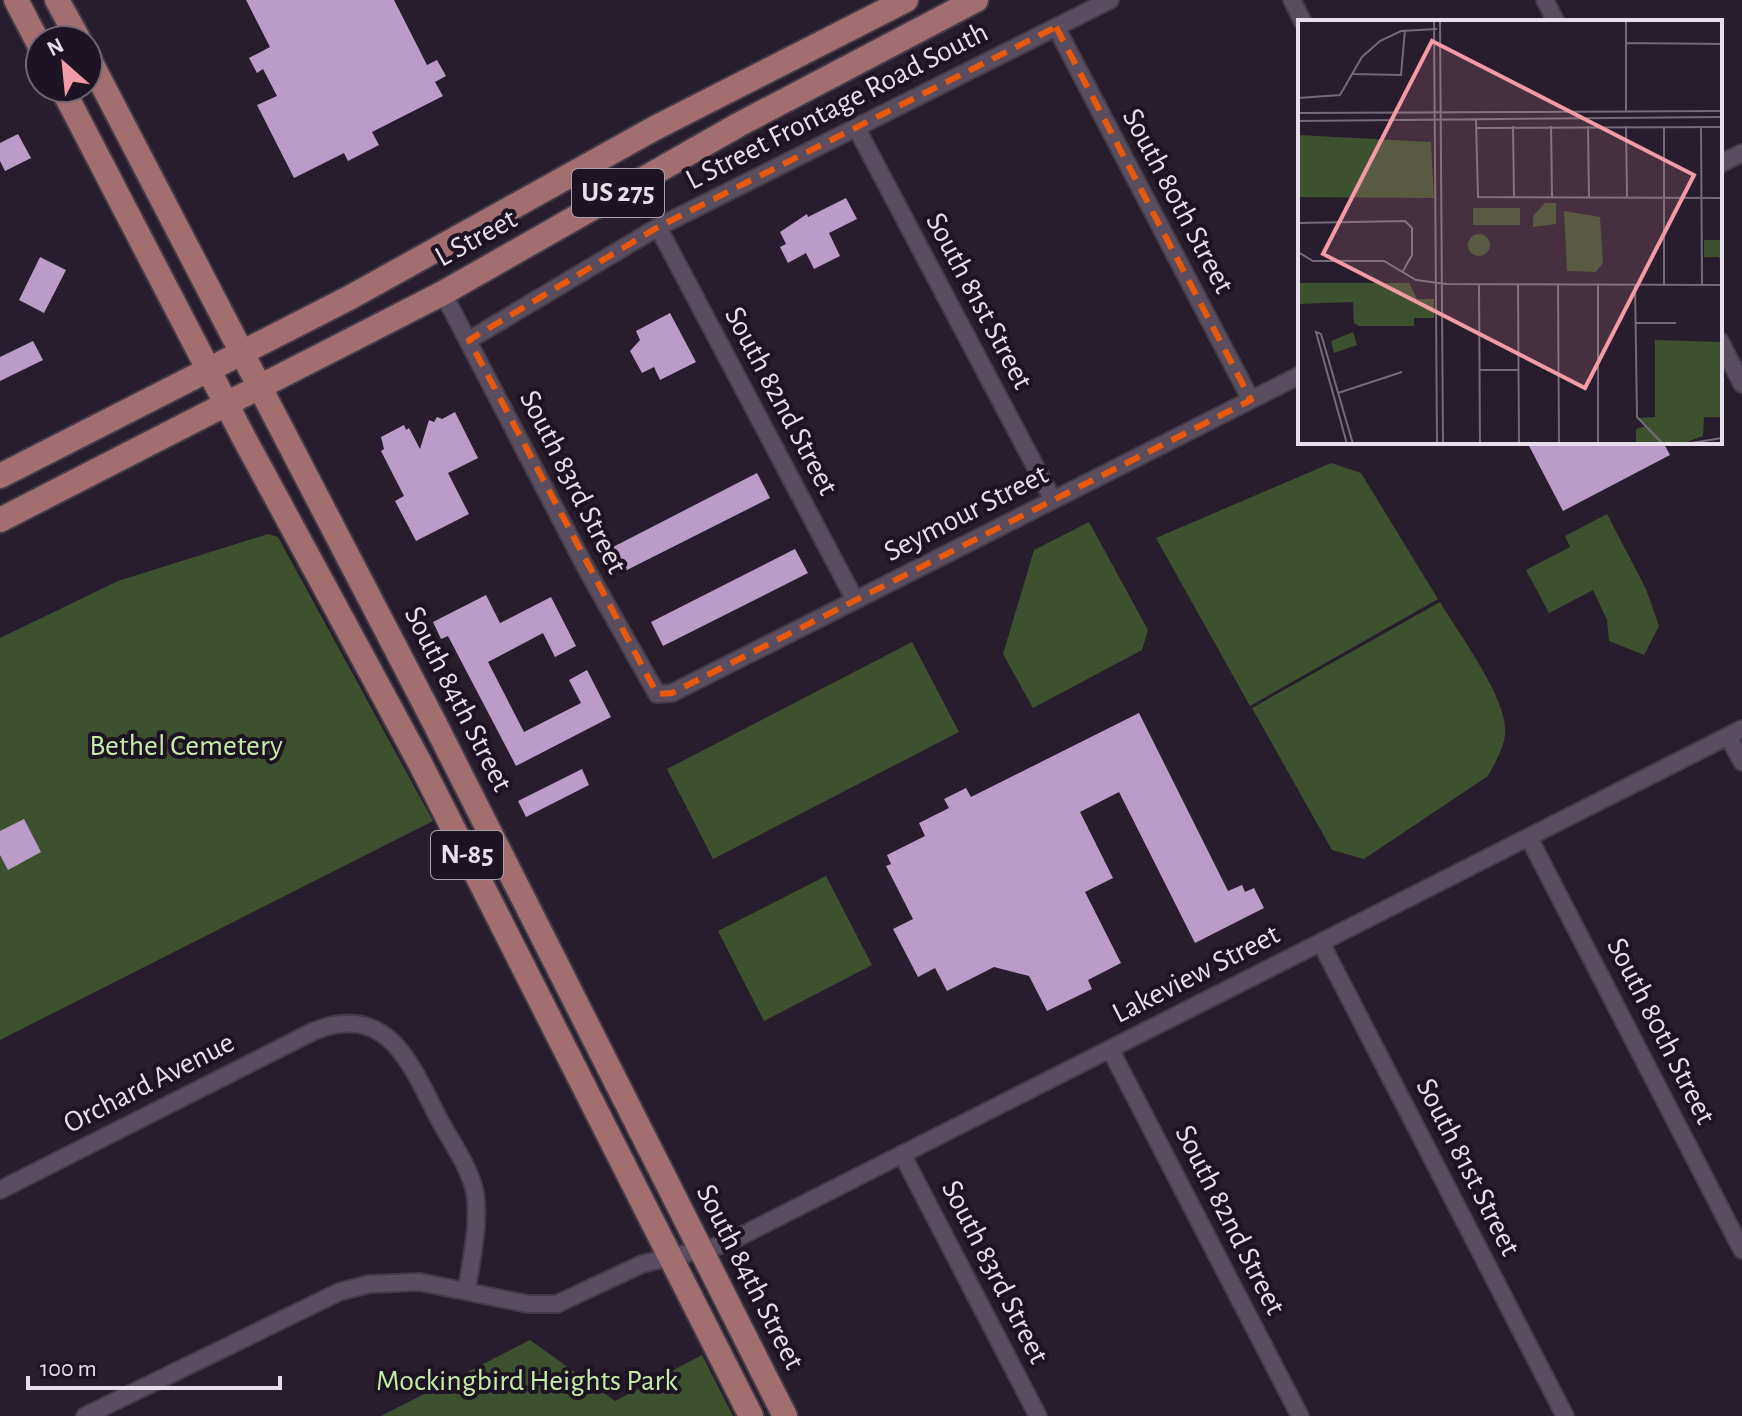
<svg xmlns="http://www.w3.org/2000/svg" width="1742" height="1416" font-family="'Alegreya Sans',sans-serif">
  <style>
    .green { fill: #3e512f }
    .building { fill: #bb9cc8 }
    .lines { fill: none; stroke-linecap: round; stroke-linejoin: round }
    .minor-casing { stroke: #433b47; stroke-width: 20 }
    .primary-casing { stroke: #433b47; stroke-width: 28 }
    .minor { stroke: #5a4d5f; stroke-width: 16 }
    .primary { stroke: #a26e70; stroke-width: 24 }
    .marked { fill: none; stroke: #e8590c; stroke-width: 6; stroke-dasharray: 16 10; stroke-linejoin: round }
    .labels { text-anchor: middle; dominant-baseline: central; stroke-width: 8; stroke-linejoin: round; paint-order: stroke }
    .shield { fill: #1e1322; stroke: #aaa1ad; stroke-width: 2 }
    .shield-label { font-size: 28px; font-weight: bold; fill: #e6dee9 }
    .street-label { font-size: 30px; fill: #e6dee9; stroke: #1e1322 }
    .park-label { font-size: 30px; fill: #c4eca6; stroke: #1e1322 }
    .inset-road { fill: none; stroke: #746a78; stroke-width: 2 }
    .view { fill: #f49aa6; fill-opacity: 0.15; stroke: #f49aa6; stroke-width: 4 }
    .inset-edge { fill: none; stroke: #e6dee9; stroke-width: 4 }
  </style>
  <rect width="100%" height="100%" fill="#281d2c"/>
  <!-- green -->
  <path class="green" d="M 1331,463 L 1361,473 L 1438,599 L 1250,706 L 1156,538 Z
    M 1607,514 L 1646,589 L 1659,626 L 1644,655 L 1609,641 L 1607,620 L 1593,590 L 1549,613 L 1526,570 L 1570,547 L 1565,536 Z
    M 1089,522 L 1148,630 L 1142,650 L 1033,708 L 1003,654 L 1034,550 Z
    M 268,534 L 278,537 L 433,821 L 0,1040 L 0,638 L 118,581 Z
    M 1440,602 C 1458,633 1510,701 1505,735 C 1503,749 1495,763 1488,776 L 1364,859 L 1332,850 L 1252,708 Z
    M 912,642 L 959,732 L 713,859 L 667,769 Z
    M 826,876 L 872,965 L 764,1021 L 718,931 Z
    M 530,1340 L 615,1401 L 702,1355 L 733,1416 L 381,1416 Z"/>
  <!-- building -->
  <path class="building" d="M 246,0 L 394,0 L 427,65 L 437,60 L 446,76 L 435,82 L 443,96 L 372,132 L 379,145 L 348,161 L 344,153 L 294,178 L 257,105 L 277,96 L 263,69 L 257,73 L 249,58 L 270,47 Z
    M 18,134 L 31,158 L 5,171 L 0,161 L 0,143 Z
    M 846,198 L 857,219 L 829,233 L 840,256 L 814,269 L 806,253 L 788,263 L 780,247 L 786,244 L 780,232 L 807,214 L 808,217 Z
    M 40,257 L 66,270 L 44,313 L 19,300 Z
    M 670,313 L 696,362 L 660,380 L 654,367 L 642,373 L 630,351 L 640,340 L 636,331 Z
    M 33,341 L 43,360 L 0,381 L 0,357 Z
    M 455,412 L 478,458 L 448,473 L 469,514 L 416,541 L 395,501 L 404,496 L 381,451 L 384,449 L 381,437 L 404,425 L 406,430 L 409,428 L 420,449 L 429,420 L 434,422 L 437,417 L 442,419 Z
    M 1527,442 L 1663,442 L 1670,455 L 1563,511 Z
    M 757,473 L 770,498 L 625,571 L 613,547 Z
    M 795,549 L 808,573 L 663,646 L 651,622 Z
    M 486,595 L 500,623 L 551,597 L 576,646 L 555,657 L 543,633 L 488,662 L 524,732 L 581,703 L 569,680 L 587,670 L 611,717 L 516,766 L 448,636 L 441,639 L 433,622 Z
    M 1139,713 L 1228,891 L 1242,885 L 1245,892 L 1254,888 L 1264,908 L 1195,943 L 1119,792 L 1080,812 L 1113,878 L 1085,892 L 1121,963 L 1088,980 L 1092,989 L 1047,1011 L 1029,976 L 994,967 L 947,991 L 935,968 L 918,977 L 893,929 L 913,919 L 886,866 L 891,864 L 887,855 L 925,836 L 919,823 L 949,808 L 944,799 L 966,788 L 971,797 Z
    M 582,769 L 589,785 L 526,817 L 518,801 Z
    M 24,819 L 41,852 L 8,870 L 0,855 L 0,831 Z"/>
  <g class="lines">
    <defs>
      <path id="minor" d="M 1292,0 L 1303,22
        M 1545,0 L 1556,22
        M 1056,27 L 1251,400
        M 856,127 L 1053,500
        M 1720,164 L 1742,153
        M 658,227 L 855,600
        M 443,293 L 587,570 L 657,694 L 672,693 L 1300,375
        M 469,340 L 658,227 L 1110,0
        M 1720,341 L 1742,384
        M 1728,736 L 1742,762
        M 1529,838 L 1742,1250
        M 1321,943 L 1565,1416
        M 1110,1049 L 1300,1416
        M 902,1154 L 1038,1416
        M 0,1190 L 314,1031 C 390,1001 412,1068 440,1121 C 452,1143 470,1168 475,1193 C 480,1223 471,1260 467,1290
        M 85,1416 L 339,1292 L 369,1284 L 420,1282 L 528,1304 L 557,1304 L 642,1264 L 725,1244 L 1742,729"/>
      <path id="primary" d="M 16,0 L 40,46
        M 57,0 L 79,40
        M 88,57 L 432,718 L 785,1416
        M 62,88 L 244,438 L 421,765 L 751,1416
        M 0,476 L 349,298 L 655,128 L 906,0
        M 0,520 L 443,293 L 740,124 L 976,0"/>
    </defs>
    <!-- minor casing -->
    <use href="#minor" class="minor-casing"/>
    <!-- primary casing -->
    <use href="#primary" class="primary-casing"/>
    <!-- minor -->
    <use href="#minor" class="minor"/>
    <!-- primary -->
    <use href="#primary" class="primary"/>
  </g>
  <!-- marked area -->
  <path class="marked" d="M 1056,27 L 1251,400 L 672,693 L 657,694 L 469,340 L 658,227 Z"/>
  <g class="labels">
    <!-- shield labels -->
    <g class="shield">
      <rect x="572" y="169" width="92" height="48" rx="6"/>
      <rect x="431" y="831" width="72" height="48" rx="6"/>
    </g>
    <g class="shield-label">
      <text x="618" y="193">US 275</text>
      <text x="467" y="855">N-85</text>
    </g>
    <!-- street labels -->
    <g class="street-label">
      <text transform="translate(837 106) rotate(-27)">L Street Frontage Road South</text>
      <text transform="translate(1178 201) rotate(62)">South 80th Street</text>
      <text transform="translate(476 238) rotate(-29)">L Street</text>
      <text transform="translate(979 301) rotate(62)">South 81st Street</text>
      <text transform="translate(781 401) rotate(62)">South 82nd Street</text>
      <text transform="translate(573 482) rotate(63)">South 83rd Street</text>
      <text transform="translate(966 513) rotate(-27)">Seymour Street</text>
      <text transform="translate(458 699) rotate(63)">South 84th Street</text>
      <text transform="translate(1196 974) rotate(-27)">Lakeview Street</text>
      <text transform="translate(1661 1031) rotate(63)">South 80th Street</text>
      <text transform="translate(149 1083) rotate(-27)">Orchard Avenue</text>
      <text transform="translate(1468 1167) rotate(63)">South 81st Street</text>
      <text transform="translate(1230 1220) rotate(63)">South 82nd Street</text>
      <text transform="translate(995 1272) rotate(63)">South 83rd Street</text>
      <text transform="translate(750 1277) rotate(63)">South 84th Street</text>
    </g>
    <!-- park labels -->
    <g class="park-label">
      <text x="186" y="746">Bethel Cemetery</text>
      <text x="527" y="1381">Mockingbird Heights Park</text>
    </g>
  </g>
  <!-- overview -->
  <g transform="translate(1298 20)">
    <rect width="424" height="424" fill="#281d2c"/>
    <path d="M 0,115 L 133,122 L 136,178 L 0,177 ZM 247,183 L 258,183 L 258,204 L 235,207 L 235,196 ZM 175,188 L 222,188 L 222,205 L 175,205 ZM 266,191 L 302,197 L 305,243 L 298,252 L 269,251 ZM170 225a11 11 0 1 1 22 0a11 11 0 1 1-22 0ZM 406,220 L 424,220 L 424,245 L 421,237 L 406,237 ZM 0,263 L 111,263 L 119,279 L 136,279 L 136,298 L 116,298 L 116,306 L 61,306 L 56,303 L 55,282 L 0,284 ZM 55,312 L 59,325 L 36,333 L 33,321 ZM 357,320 L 424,322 L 424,397 L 406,397 L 405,416 L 383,424 L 338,424 L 338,409 L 348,406 L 340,398 L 357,397 Z" fill="#3e512f"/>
    <path class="inset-road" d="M 136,0 L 139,424M 142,0 L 145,424M 328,23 L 424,24M 55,54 L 103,55 L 107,10M 0,78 L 42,75 L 64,37 L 82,21 L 103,11 L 139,9M 328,91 L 328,0M 0,93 L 424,91M 178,99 L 180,177 L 424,178M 0,101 L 424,97M 215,106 L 216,177M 253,106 L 254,177M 290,106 L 291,177M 328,106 L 329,177M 366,107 L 366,264M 403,107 L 404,264M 178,108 L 424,107M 0,203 L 107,201 L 114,208 L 114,235 L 105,251M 0,232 L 15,241 L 86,241 L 118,260 L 148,264 L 424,265M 181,264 L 182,424M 220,264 L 221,424M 260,264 L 261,424M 300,264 L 300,424M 337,264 L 339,397 L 365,424M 338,303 L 378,303M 182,350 L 221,350M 40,373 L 104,352M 49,424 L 18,312 L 23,314 L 55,424M 387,424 L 424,418"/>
    <path class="view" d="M 134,21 L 396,155 L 287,368 L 25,234 Z"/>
    <rect width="424" height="424" class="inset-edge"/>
  </g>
  <!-- north arrow -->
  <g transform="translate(64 64) rotate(333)"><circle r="38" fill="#1e1322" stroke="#6e6472" stroke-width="2"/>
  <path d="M0-6L14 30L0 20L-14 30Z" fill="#f49aa6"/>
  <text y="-12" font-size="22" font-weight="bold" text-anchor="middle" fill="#e6dee9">N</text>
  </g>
  <!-- scale -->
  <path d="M28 1376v12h252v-12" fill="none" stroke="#e6dee9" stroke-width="4"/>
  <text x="40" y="1376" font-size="24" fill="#e6dee9" stroke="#1e1322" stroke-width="6" paint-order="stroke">100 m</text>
</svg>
